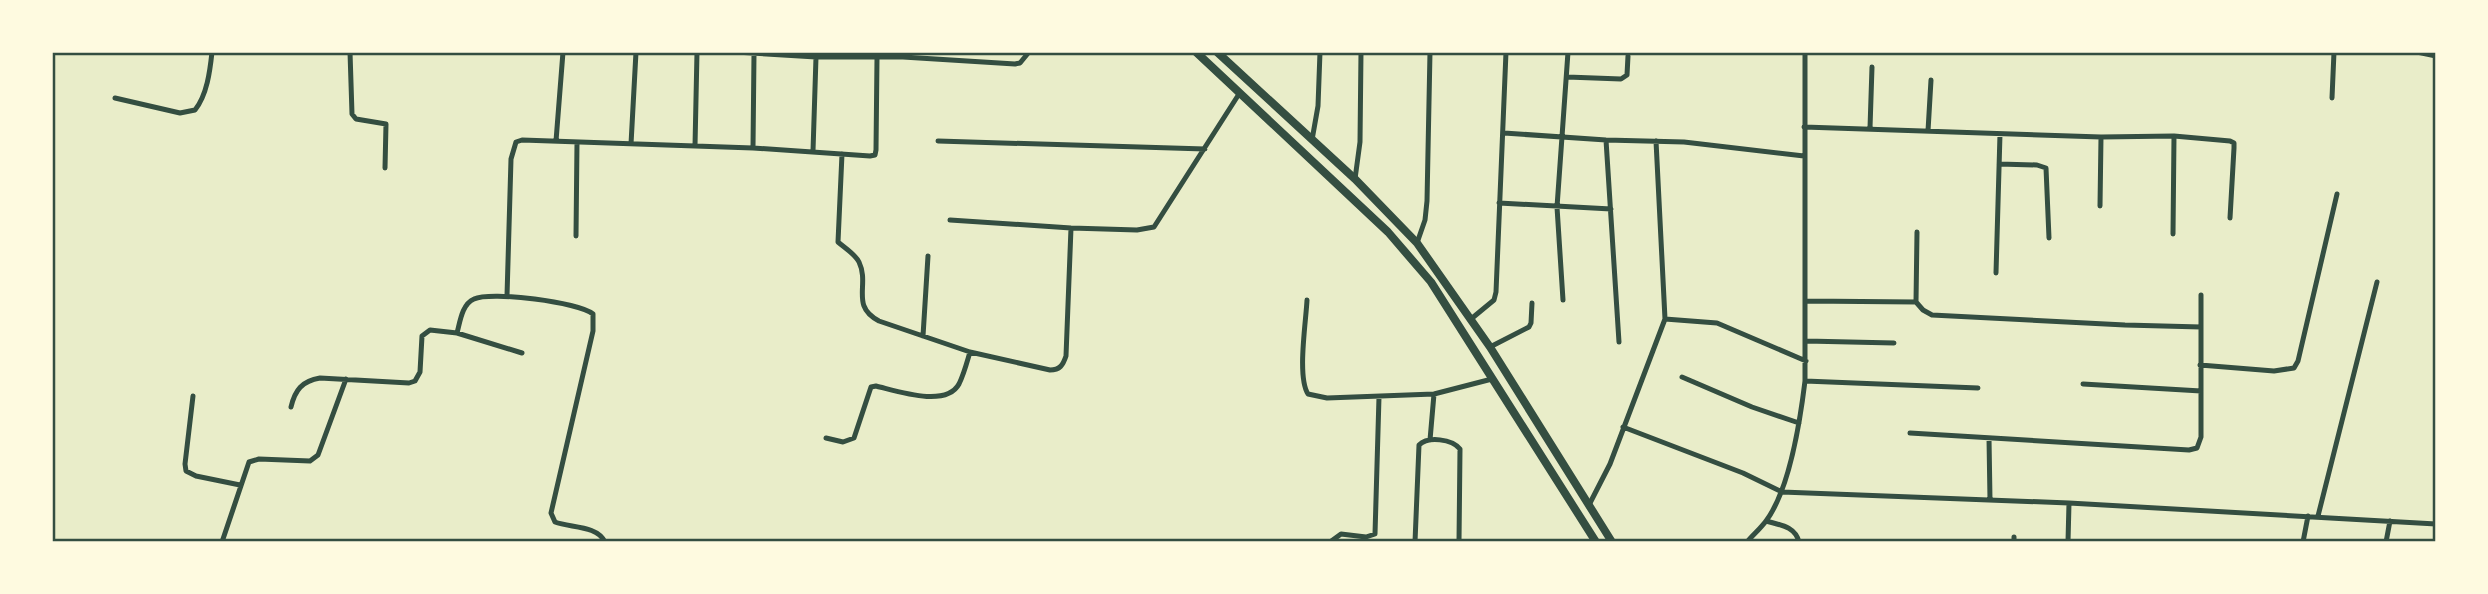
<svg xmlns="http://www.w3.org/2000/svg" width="2488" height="594" font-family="Lato,sans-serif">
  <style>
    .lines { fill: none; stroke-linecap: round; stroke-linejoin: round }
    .minor { stroke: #344e41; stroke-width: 5 }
    .primary { stroke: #344e41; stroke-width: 8 }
    .neatline { fill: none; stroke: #344e41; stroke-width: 2.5 }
  </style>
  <rect width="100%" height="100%" fill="#e9edc9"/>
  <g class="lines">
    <!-- minor -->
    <path class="minor" d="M 350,52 L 352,114 L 356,119 L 386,124 L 385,168
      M 736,52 L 816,57 L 903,57 L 1015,64 L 1020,63 L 1029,52
      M 2417,52 L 2436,56
      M 1567,77 L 1621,79 L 1627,75 L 1628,56
      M 115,98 L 180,113 L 195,110 C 207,95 210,71 212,52
      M 2332,98 L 2334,52
      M 1804,127 L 2101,137 L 2174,136 L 2230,141 L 2234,143 L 2234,148 L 2230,218
      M 1870,128 L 1872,67
      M 1928,131 L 1931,80
      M 1504,133 L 1606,140 L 1684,142 L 1804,156
      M 1312,140 L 1318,106 L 1320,52
      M 1606,140 L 1619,342
      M 556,141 L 563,52
      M 938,141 L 1205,149
      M 631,144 L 636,52
      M 695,146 L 697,52
      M 753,148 L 754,54
      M 813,151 L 816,57
      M 842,154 L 838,242 C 845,248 855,254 859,262 C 870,285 850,306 879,321 L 970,352 L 1050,370 C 1060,370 1063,365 1066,356 L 1071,228
      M 1999,164 L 2037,165 L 2046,168 L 2049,238
      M 1355,179 L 1360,142 L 1361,52
      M 1499,203 L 1611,209
      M 2100,206 L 2101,137
      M 950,220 L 1071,228 L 1137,230 L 1154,227 L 1239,94
      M 1917,232 L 1916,302 L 1923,310 L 1932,315 L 2125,325 L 2201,327
      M 2173,234 L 2174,136
      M 576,236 L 577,142
      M 1417,243 L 1425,220 L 1427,201 L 1430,52
      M 1996,273 L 2000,134
      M 507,296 L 511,159 L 516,142 L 522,140 L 753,148 L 870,156 L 875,155 L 876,150 L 877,58
      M 1307,300 C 1306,322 1297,377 1308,394 L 1327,398 L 1434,394 L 1492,379
      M 1563,300 L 1557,207 L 1568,52
      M 1806,301 L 1916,302
      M 1471,319 L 1494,300 L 1496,292 L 1506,52
      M 1665,319 L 1717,323 L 1806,361
      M 457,333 C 460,322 462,304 474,299 C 491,291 579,302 593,314 L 593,331 L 551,513 L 555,522 C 570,528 597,525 605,542
      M 923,336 L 928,256
      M 1806,341 L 1894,343
      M 1490,347 L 1529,327 L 1531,323 L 1532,303
      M 2200,365 L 2274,371 L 2294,368 L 2298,361 L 2337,194
      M 1682,377 L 1752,407 L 1799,423
      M 1805,381 L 1978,388
      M 2083,384 L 2201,391
      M 193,396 L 185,464 L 186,471 L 196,476 L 240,485
      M 291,407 C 295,390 302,381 320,378 L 409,383 L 415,381 L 420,372 L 422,336 L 430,330 L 457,333 L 522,353
      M 1623,427 L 1743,473 L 1782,492 L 2069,503 L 2436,524
      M 1910,433 L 2189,450 L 2197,448 L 2201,437 L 2201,295
      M 826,438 L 843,442 L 854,438 L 871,387 L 876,386 C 897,391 946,408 959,384 C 964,374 967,362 970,352
      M 1989,438 L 1990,500
      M 1430,440 L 1434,394
      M 1589,505 L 1610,464 L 1665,319 L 1656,141
      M 2318,516 L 2377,282
      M 1766,521 C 1780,525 1795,526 1799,542
      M 222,542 L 249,462 L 259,459 L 310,461 L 318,455 L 346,379
      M 1330,542 L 1341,534 L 1366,537 L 1375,534 L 1379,397
      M 1415,542 L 1419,445 C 1428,436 1452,439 1460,449 L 1459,542
      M 1747,542 C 1753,535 1760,529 1766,521 C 1790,489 1800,422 1805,381 L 1805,52
      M 2014,542 L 2014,537
      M 2068,542 L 2069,503
      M 2303,542 L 2308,516
      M 2386,542 L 2390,521"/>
    <!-- primary -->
    <path class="primary" d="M 1196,52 L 1388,232 L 1431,282 L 1596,542
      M 1217,52 L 1355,179 L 1417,243 L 1490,347 L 1612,542"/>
  </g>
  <!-- border -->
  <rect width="2488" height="594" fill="none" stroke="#fefae0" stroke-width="108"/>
  <rect x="54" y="54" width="2380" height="486" class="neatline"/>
</svg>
